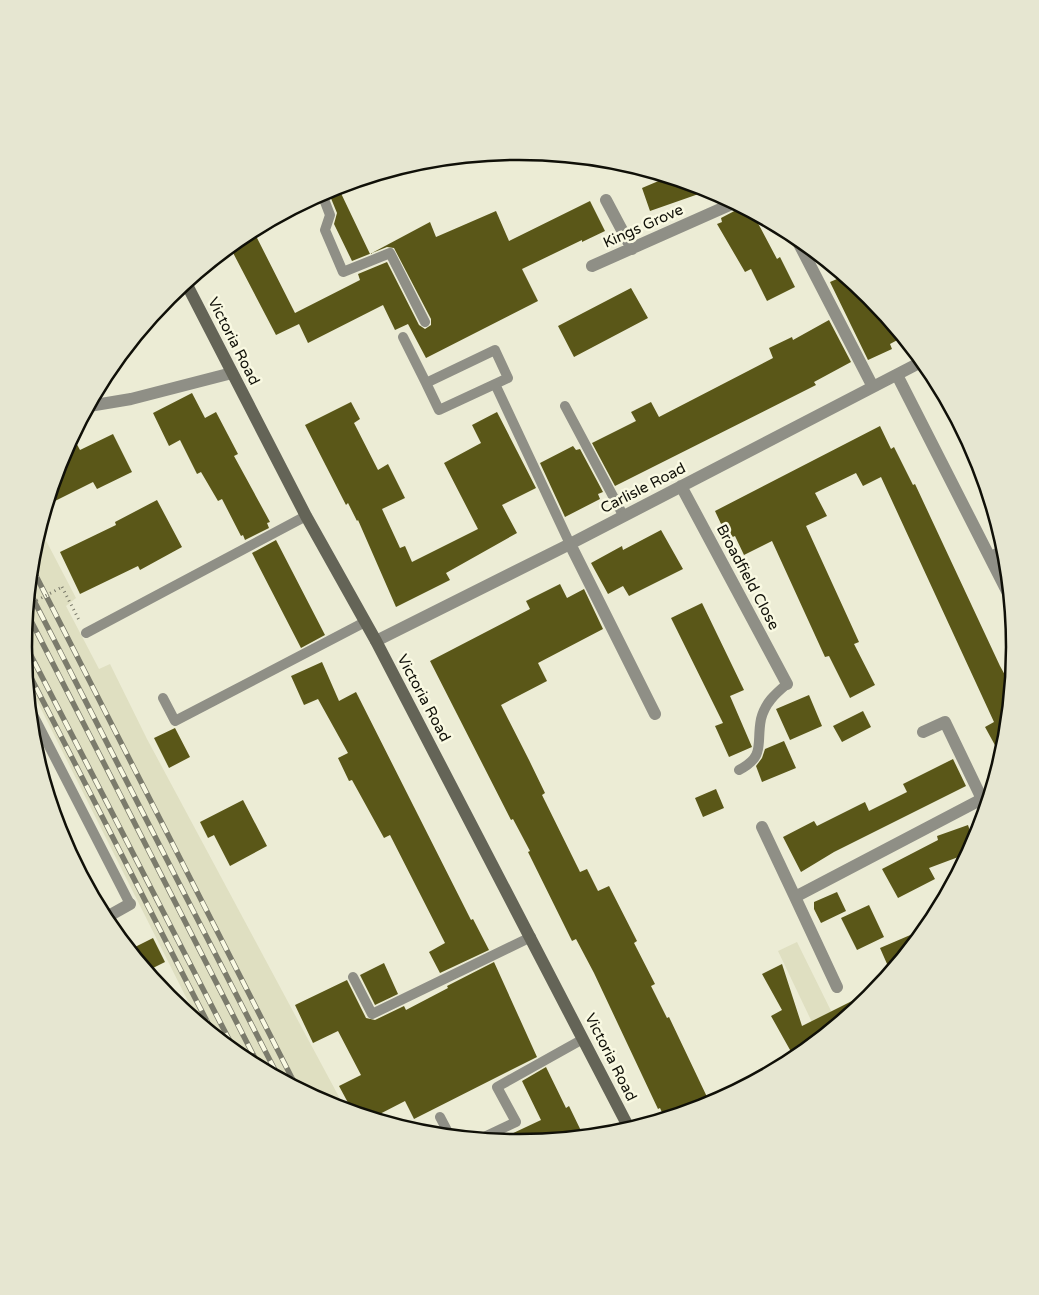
<svg xmlns="http://www.w3.org/2000/svg" width="1039" height="1295" font-family="'Varela Round',sans-serif">
  <style>
    .built { fill: #dfdfc1 }
    .building { fill: #5a5718 }
    .lines { fill: none; stroke-linecap: round; stroke-linejoin: round }
    .path { stroke: #767667; stroke-width: 3; stroke-dasharray: 1 4; stroke-linecap: butt }
    .lane { stroke: #8f8f86; stroke-width: 10 }
    .street { stroke: #8f8f86; stroke-width: 12 }
    .secondary { stroke: #646457; stroke-width: 12 }
    .rail-casing { stroke: #7b7b6c; stroke-width: 5.5 }
    .rail { stroke: #f9f9e2; stroke-width: 4; stroke-dasharray: 11; stroke-linecap: butt }
    .path-bridge { stroke: #767667; stroke-width: 3; stroke-dasharray: 1 4; stroke-linecap: butt }
    .labels { text-anchor: middle; dominant-baseline: central; stroke-width: 5; stroke-linejoin: round; paint-order: stroke }
    .street-label { font-size: 15px; fill: #101008; stroke: #f9f9e2 }
    .rim { fill: none; stroke: #101008; stroke-width: 2.5 }
  </style>
  <rect width="100%" height="100%" fill="#ececd5"/>
  <!-- built -->
  <path class="built" d="M 40,529 L 76,598 L 66,606 L 99,669 L 110,664 L 147,739 L 346,1110 L 330,1105 L 244,1060 L 199,1023 L 27,681 L 24,647 L 33,551 Z
    M 797,942 L 838,1025 L 820,1039 L 778,951 Z"/>
  <!-- building -->
  <path class="building" d="M 668,177 L 709,190 L 710,190 L 650,211 L 642,188 Z
    M 338,187 L 370,254 L 430,222 L 436,237 L 496,211 L 509,241 L 590,201 L 605,231 L 582,242 L 582,240 L 522,269 L 538,301 L 426,358 L 408,324 L 395,330 L 383,305 L 308,343 L 299,324 L 276,335 L 230,247 L 253,230 L 295,313 L 360,280 L 358,274 L 387,262 L 419,325 L 425,329 L 431,325 L 431,319 L 394,248 L 387,247 L 352,261 L 334,224 L 337,213 L 328,191 Z
    M 742,207 L 752,212 L 777,259 L 780,257 L 795,287 L 767,301 L 751,269 L 745,272 L 717,224 L 722,222 L 721,218 Z
    M 844,276 L 870,297 L 903,337 L 890,344 L 892,349 L 868,360 L 830,282 Z
    M 631,288 L 648,318 L 574,357 L 558,326 Z
    M 829,320 L 851,362 L 814,382 L 816,385 L 615,486 L 592,443 L 636,421 L 631,412 L 651,402 L 659,417 L 773,358 L 769,348 L 792,337 L 793,340 Z
    M 192,393 L 205,418 L 216,412 L 238,454 L 234,456 L 270,522 L 267,523 L 269,528 L 245,540 L 243,535 L 241,536 L 222,499 L 218,501 L 201,472 L 197,474 L 180,440 L 169,446 L 153,413 Z
    M 351,402 L 360,419 L 354,423 L 378,470 L 388,464 L 405,498 L 382,509 L 400,548 L 405,546 L 412,562 L 478,529 L 444,463 L 481,443 L 472,425 L 497,412 L 536,488 L 502,505 L 517,533 L 446,573 L 450,580 L 396,607 L 358,520 L 357,521 L 348,503 L 346,505 L 305,425 Z
    M 880,426 L 891,449 L 894,447 L 913,485 L 915,484 L 1000,666 L 1011,686 L 1006,744 L 1002,758 L 985,727 L 994,722 L 881,477 L 863,486 L 856,473 L 815,493 L 827,516 L 806,526 L 859,642 L 854,644 L 875,685 L 850,698 L 829,656 L 825,657 L 772,541 L 744,555 L 735,536 L 728,539 L 715,511 Z
    M 113,434 L 132,472 L 97,489 L 93,482 L 47,505 L 62,458 L 73,437 L 80,450 Z
    M 573,446 L 576,450 L 580,449 L 603,492 L 598,494 L 600,499 L 565,517 L 540,463 Z
    M 157,500 L 182,547 L 140,570 L 138,566 L 80,594 L 60,552 L 116,525 L 115,522 Z
    M 661,530 L 683,569 L 629,596 L 623,586 L 608,594 L 591,563 L 622,546 L 623,550 Z
    M 276,540 L 325,635 L 301,648 L 252,553 Z
    M 560,584 L 567,598 L 584,589 L 603,629 L 538,663 L 547,681 L 501,705 L 529,760 L 545,793 L 542,795 L 580,872 L 587,869 L 598,891 L 609,886 L 637,941 L 634,943 L 655,984 L 651,986 L 667,1018 L 669,1017 L 708,1099 L 697,1104 L 699,1109 L 665,1119 L 660,1108 L 658,1109 L 594,973 L 576,939 L 572,941 L 528,852 L 530,851 L 513,819 L 511,820 L 430,661 L 530,609 L 526,601 Z
    M 702,603 L 744,690 L 730,696 L 752,747 L 729,757 L 715,726 L 723,723 L 671,618 Z
    M 322,662 L 339,701 L 356,692 L 471,920 L 473,919 L 489,950 L 440,973 L 429,952 L 445,943 L 390,835 L 384,838 L 352,780 L 349,781 L 338,758 L 348,753 L 318,699 L 304,705 L 291,676 Z
    M 809,695 L 822,726 L 790,740 L 776,709 Z
    M 863,711 L 871,727 L 842,742 L 833,726 Z
    M 175,728 L 190,757 L 169,768 L 154,738 Z
    M 784,741 L 796,768 L 762,782 L 756,766 L 762,758 L 765,749 Z
    M 953,759 L 966,786 L 834,852 L 801,872 L 783,837 L 814,821 L 817,826 L 865,802 L 869,811 L 907,792 L 903,784 Z
    M 716,789 L 724,808 L 703,817 L 695,798 Z
    M 243,800 L 267,846 L 230,866 L 214,835 L 208,838 L 200,822 Z
    M 968,825 L 974,843 L 969,853 L 929,868 L 935,879 L 898,898 L 882,869 L 938,840 L 937,836 Z
    M 837,892 L 846,911 L 821,923 L 814,909 L 814,902 Z
    M 869,905 L 884,937 L 857,950 L 841,918 Z
    M 929,927 L 901,960 L 891,973 L 880,948 Z
    M 153,938 L 165,962 L 147,971 L 129,950 Z
    M 494,962 L 537,1057 L 414,1119 L 405,1101 L 372,1118 L 353,1112 L 339,1086 L 361,1075 L 338,1031 L 313,1043 L 295,1005 L 347,980 L 366,1018 L 375,1020 L 404,1006 L 406,1010 L 448,988 L 447,986 Z
    M 384,963 L 398,994 L 375,1005 L 360,975 Z
    M 782,964 L 802,1026 L 860,997 L 864,1003 L 806,1050 L 794,1057 L 771,1016 L 782,1010 L 762,974 Z
    M 546,1067 L 566,1108 L 569,1106 L 584,1137 L 519,1143 L 496,1141 L 541,1120 L 522,1081 Z"/>
  <g class="lines">
    <!-- path -->
    <path class="path" d="M 62,587 L 79,620"/>
    <!-- lane -->
    <path class="lane" d="M 322,194 L 330,215 L 325,230 L 343,272 L 390,253 L 425,322
      M 403,337 L 426,383
      M 495,350 L 508,378 L 439,410 L 426,383 Z
      M 495,384 L 570,544
      M 565,406 L 623,515
      M 86,633 L 306,516
      M 163,698 L 175,721 L 365,622
      M 30,709 L 130,904
      M 739,770 C 766,756 756,744 761,719 C 765,703 775,694 787,684
      M 353,977 L 372,1014 L 531,937
      M 440,1117 L 450,1136
      M 480,1139 L 516,1122 L 497,1087 L 583,1039"/>
    <!-- street -->
    <path class="street" d="M 606,200 L 632,249
      M 795,236 L 873,387
      M 592,266 L 734,203
      M 897,375 L 1010,597
      M 89,406 L 131,399 L 232,373
      M 681,486 L 787,684
      M 570,544 L 655,714
      M 991,557 L 1006,550
      M 376,641 L 570,544 L 923,361
      M 923,732 L 945,722 L 982,799 L 990,795
      M 762,827 L 795,897
      M 105,918 L 130,904
      M 837,987 L 795,897 L 982,799"/>
    <!-- secondary -->
    <path class="secondary" d="M 186,283 L 306,516 L 376,641 L 630,1130"/>
    <defs>
      <path id="rail" d="M 32,568 L 297,1088
        M 29,591 L 279,1078
        M 27,613 L 260,1068
        M 24,642 L 236,1053
        M 26,668 L 214,1035"/>
    </defs>
    <!-- rail casing -->
    <use href="#rail" class="rail-casing"/>
    <!-- rail -->
    <use href="#rail" class="rail"/>
    <!-- path-bridge -->
    <path class="path-bridge" d="M 28,605 L 62,587"/>
  </g>
  <g class="labels">
    <!-- street labels -->
    <g class="street-label">
      <text transform="translate(643 226) rotate(-24)">Kings Grove</text>
      <text transform="translate(234 341) rotate(63)">Victoria Road</text>
      <text transform="translate(643 488) rotate(-27)">Carlisle Road</text>
      <text transform="translate(748 577) rotate(62)">Broadfield Close</text>
      <text transform="translate(424 698) rotate(62)">Victoria Road</text>
      <text transform="translate(611 1057) rotate(63)">Victoria Road</text>
    </g>
  </g>
  <!-- crop -->
  <path d="M0 0H1039V1295H0ZM32 647a487 487 0 1 1 974 0a487 487 0 1 1-974 0Z" fill="#e6e6d1" fill-rule="evenodd"/>
  <path class="rim" d="M32 647a487 487 0 1 1 974 0a487 487 0 1 1-974 0Z"/>
</svg>
